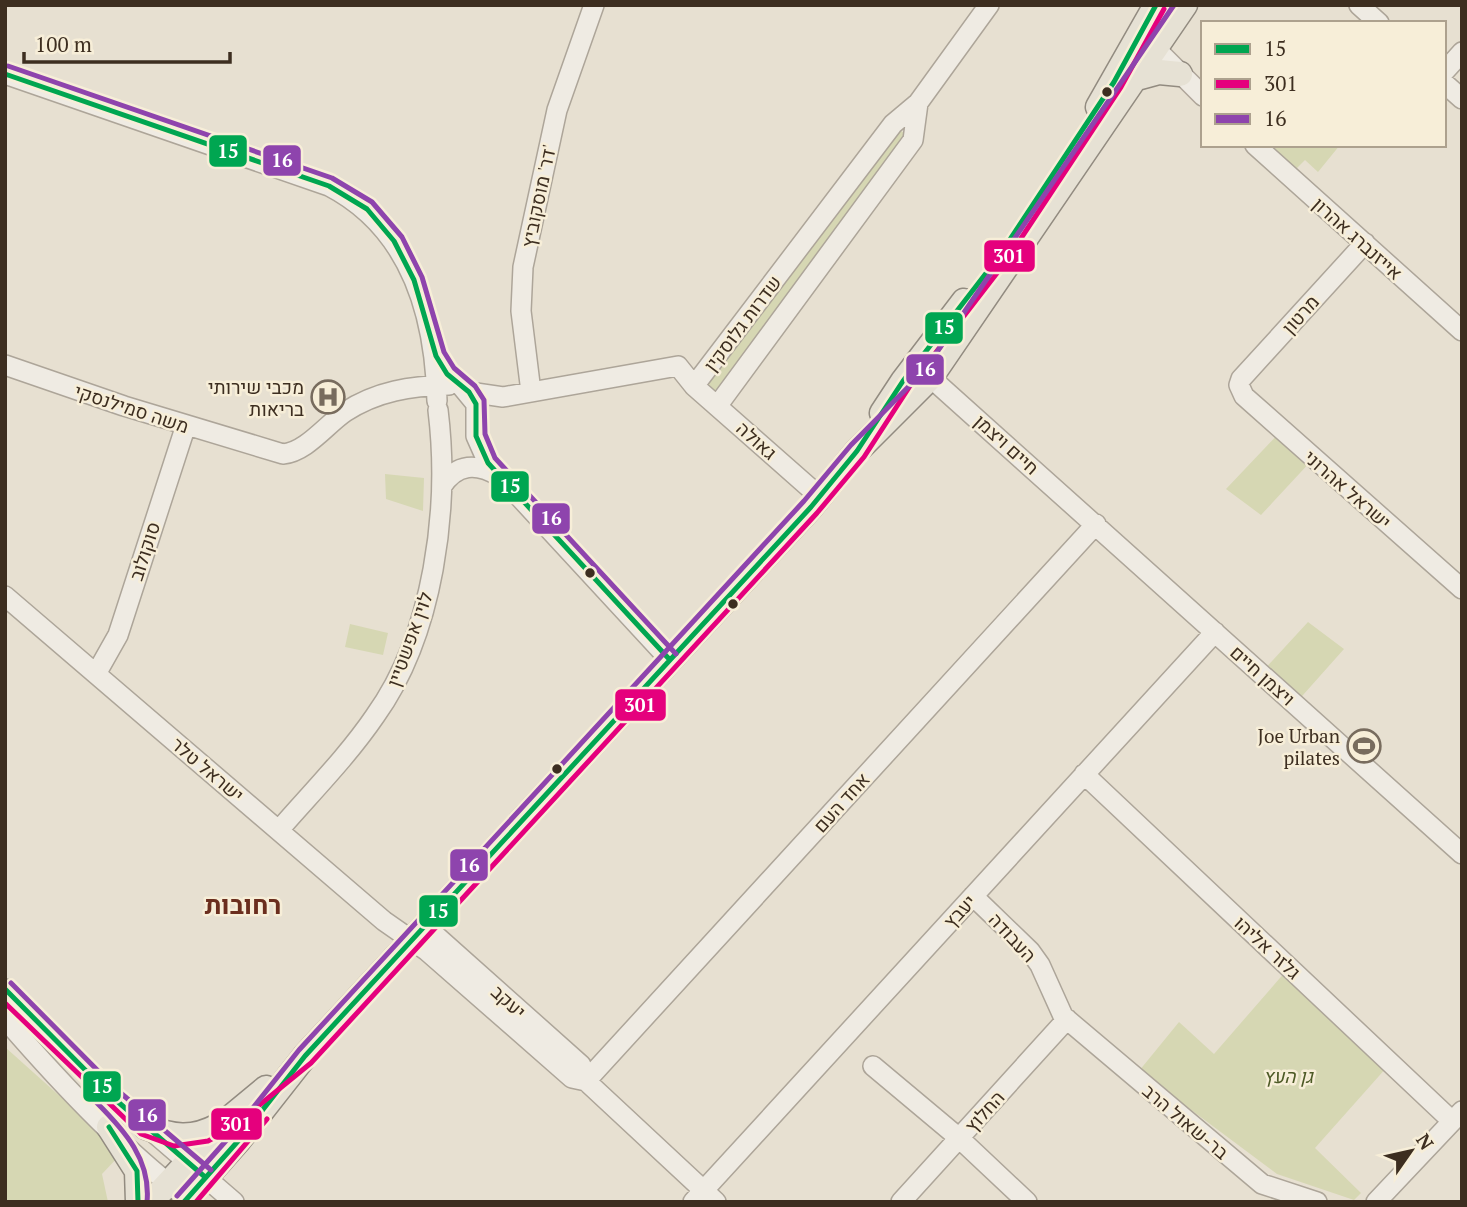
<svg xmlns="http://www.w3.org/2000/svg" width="1467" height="1207" font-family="'PT Serif',Heebo,serif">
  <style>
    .green { fill: #d6d7b3 }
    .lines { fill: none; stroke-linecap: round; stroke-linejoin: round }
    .minor-casing { stroke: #ada599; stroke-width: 22 }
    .major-casing { stroke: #928b80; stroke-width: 27 }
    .minor { stroke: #efebe3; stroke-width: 19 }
    .major { stroke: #e6e1d4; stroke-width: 24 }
    .bus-1-casing { stroke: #f7eed8; stroke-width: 10 }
    .bus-2-casing { stroke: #f7eed8; stroke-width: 10 }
    .bus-3-casing { stroke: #f7eed8; stroke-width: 10 }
    .bus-1 { stroke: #00a651; stroke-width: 5 }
    .bus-2 { stroke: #e5007d; stroke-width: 5 }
    .bus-3 { stroke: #8e44ad; stroke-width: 5 }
    .bus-dot { fill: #3d2e20; stroke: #f7eed8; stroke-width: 2.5 }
    .labels { text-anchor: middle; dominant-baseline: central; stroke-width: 5; stroke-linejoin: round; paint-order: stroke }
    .street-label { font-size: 19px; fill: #3d2e20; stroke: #f7eed8 }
    .poi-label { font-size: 19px; fill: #3d2e20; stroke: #f7eed8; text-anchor: end }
    .park-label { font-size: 19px; font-style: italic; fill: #4d5a26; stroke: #f7eed8 }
    .district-label { font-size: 26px; font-weight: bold; fill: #6b2e1e; stroke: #f7eed8 }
    .line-badge { stroke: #f7eed8; stroke-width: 2.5 }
    .badge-label { font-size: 19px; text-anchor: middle; font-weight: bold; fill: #fff }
  </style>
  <rect width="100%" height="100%" fill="#e7e0d1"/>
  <!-- green -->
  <path class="green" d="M 894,126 L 911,138 L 715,402 L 697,387 Z
    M 1268,145 L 1340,145 L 1318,172 L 1305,160 L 1289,176 Z
    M 1282,430 L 1313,459 L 1261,515 L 1226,489 Z
    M 385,474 L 424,478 L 423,511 L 386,499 Z
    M 1308,622 L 1344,649 L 1295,704 L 1261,673 Z
    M 350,624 L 388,633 L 383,655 L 345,647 Z
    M 1286,971 L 1387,1067 L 1315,1148 L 1361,1193 L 1354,1200 L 1277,1174 L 1139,1071 L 1179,1022 L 1214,1054 Z
    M 5,1047 L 82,1116 L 119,1156 L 102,1174 L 108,1202 L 5,1202 Z"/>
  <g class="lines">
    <defs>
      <path id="minor" d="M 1359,5 L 1379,23
        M 1151,35 L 1156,49 L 1203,96
        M 1444,72 L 1462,52
        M 5,74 L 329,186 C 410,228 435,315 437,401
        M 1444,83 L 1462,99
        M 1255,145 L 1462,331
        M 1365,243 L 1241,379 L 1239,385 L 1244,396 L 1462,589
        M 5,365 L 124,406 L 283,454 C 306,452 326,425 345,412 C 377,391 411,386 449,385
        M 921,369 L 1462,854
        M 694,386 L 893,124 L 918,103 L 989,5
        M 462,387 L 476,404 L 476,436 L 488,463 L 670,660
        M 469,392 L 503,397 L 678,366 L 694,386 L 820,497
        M 531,392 L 521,311 L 523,267 L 557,110 L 594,5
        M 718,405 L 913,140 L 918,103
        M 442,486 C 457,463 477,463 499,476
        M 5,596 L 384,921 L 427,951 L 572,1078 L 586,1081 L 716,1202
        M 96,674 L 118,635 L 186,425
        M 1084,774 L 1452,1121
        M 279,830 C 311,793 347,757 375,716 C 434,634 450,508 438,410
        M 973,896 L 1030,951 L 1040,965 L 1063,1016 L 1262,1184 L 1317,1202
        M 424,925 L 581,1065 L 586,1081
        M 5,989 L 110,1095 L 234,1202
        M 5,1019 C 56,1078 116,1143 178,1191
        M 873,1066 L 959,1138 L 1027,1202
        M 586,1081 L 1096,524
        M 693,1202 L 1215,632
        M 901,1202 L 1067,1019
        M 1376,1202 L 1462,1111"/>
      <path id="major" d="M 1137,78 L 1159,72 L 1180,74
        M 1098,107 L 1156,5
        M 882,413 L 903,381 L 964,301
        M 109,1127 L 137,1171 L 138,1202
        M 146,1127 C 173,1137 192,1140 218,1126
        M 151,1202 L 225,1122 L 266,1088
        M 184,1202 L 239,1140 L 305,1056 L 811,507 L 857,451 L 931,377 L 1185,5"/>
    </defs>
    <!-- minor casing -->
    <use href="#minor" class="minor-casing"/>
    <!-- major casing -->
    <use href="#major" class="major-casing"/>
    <!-- minor -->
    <use href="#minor" class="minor"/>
    <!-- major -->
    <use href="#major" class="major"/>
    <defs>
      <path id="bus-1" d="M 5,74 L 329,186 L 367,209 L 394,241 L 414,280 L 436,356 L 447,374 L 469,392 L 476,404 L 476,436 L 488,463 L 670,660
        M 5,989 L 110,1095 L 205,1177
        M 109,1127 L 137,1171 L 138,1202
        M 184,1202 L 239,1140 L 305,1056 L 811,507 L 857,451 L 903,381 L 997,259 L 1114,82 L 1156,5"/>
      <path id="bus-2" d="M 5,1003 L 141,1134 L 174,1146 L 208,1141 L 229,1130 L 311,1063 L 817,513 L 864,457 L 910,386 L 1004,264 L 1121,87 L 1164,9
        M 196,1202 L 267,1119"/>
      <path id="bus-3" d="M 8,66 L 332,178 L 372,202 L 402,237 L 422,277 L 444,352 L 454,368 L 475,386 L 484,400 L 485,434 L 495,458 L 676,654
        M 11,983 L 116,1089 L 211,1170
        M 97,1103 C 125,1131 151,1160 147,1202
        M 177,1196 L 232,1134 L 299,1050 L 804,501 L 851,445 L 924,371 L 1174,5"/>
    </defs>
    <!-- bus-1 casing -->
    <use href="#bus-1" class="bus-1-casing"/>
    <!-- bus-2 casing -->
    <use href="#bus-2" class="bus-2-casing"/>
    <!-- bus-3 casing -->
    <use href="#bus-3" class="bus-3-casing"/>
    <!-- bus-1 -->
    <use href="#bus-1" class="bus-1"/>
    <!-- bus-2 -->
    <use href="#bus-2" class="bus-2"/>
    <!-- bus-3 -->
    <use href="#bus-3" class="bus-3"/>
  </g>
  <!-- icons -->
  <defs>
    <symbol id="hospital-ring" viewBox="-11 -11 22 22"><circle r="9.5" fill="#f7eed8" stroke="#786c5e" stroke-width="1.5"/><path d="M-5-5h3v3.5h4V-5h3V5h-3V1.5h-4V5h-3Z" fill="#786c5e"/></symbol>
    <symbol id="stadium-ring" viewBox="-11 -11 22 22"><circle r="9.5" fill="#f7eed8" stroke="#786c5e" stroke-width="1.5"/><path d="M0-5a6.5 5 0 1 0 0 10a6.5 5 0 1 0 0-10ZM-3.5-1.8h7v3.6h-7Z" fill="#786c5e"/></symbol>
  </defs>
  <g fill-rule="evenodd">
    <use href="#hospital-ring" x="309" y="378" width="38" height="38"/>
    <use href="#stadium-ring" x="1345" y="727" width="38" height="38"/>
  </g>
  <!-- markers -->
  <g class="bus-dot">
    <circle cx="1107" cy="92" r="6"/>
    <circle cx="590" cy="573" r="6"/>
    <circle cx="733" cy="604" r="6"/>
    <circle cx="557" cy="769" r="6"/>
  </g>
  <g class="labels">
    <!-- street labels -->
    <g class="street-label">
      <text transform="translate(538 196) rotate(-78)">דר' מוסקוביץ'</text>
      <text transform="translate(1358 238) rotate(42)">אייזנברג אהרון</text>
      <text transform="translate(1300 314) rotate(-48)">מרטון</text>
      <text transform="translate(742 323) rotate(-53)">שדרות גלוסקין</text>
      <text transform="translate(132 408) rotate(18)">משה סמילנסקי</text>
      <text transform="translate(757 440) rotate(42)">גאולה</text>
      <text transform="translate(1007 444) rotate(42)">חיים ויצמן</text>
      <text transform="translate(1348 489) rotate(41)">ישראל אהרוני</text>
      <text transform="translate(144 551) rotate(-72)">סוקולוב</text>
      <text transform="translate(409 639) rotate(-70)">לוין אפשטיין</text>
      <text transform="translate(1263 675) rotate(42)">ויצמן חיים</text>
      <text transform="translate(208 769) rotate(40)">ישראל טלר</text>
      <text transform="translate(841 802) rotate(-48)">אחד העם</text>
      <text transform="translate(959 911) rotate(-47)">יעבץ</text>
      <text transform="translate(1013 937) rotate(47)">העבודה</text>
      <text transform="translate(1268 947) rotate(43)">גלזר אליהו</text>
      <text transform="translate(509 1001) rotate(42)">יעקב</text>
      <text transform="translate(984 1111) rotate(-48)">החלוץ</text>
      <text transform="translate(1186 1121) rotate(40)">בר-שאול הרב</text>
    </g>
    <!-- poi labels -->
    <g class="poi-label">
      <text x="304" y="386">מכבי שירותי<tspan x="304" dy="22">בריאות</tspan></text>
      <text x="1340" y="735">Joe Urban<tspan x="1340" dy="22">pilates</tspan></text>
    </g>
    <!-- park labels -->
    <g class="park-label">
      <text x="1288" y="1075">גן העץ</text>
    </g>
    <!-- district labels -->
    <g class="district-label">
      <text x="243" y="904">רחובות</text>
    </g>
  </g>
  <g class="line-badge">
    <rect x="208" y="134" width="40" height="34" rx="7" fill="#00a651"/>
    <rect x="262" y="144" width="40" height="33" rx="7" fill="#8e44ad"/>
    <rect x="983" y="239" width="53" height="34" rx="7" fill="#e5007d"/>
    <rect x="924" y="311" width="40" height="34" rx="7" fill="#00a651"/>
    <rect x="905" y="353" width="40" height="33" rx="7" fill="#8e44ad"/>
    <rect x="490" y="470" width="40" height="33" rx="7" fill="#00a651"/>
    <rect x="531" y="502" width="40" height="33" rx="7" fill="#8e44ad"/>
    <rect x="614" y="688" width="53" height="34" rx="7" fill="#e5007d"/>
    <rect x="449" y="848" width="40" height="34" rx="7" fill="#8e44ad"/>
    <rect x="418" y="894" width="41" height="34" rx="7" fill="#00a651"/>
    <rect x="82" y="1070" width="40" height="33" rx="7" fill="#00a651"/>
    <rect x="127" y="1098" width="40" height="34" rx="7" fill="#8e44ad"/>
    <rect x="210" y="1107" width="53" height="34" rx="7" fill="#e5007d"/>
  </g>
  <g class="badge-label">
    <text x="228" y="158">15</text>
    <text x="282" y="167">16</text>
    <text x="1009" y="263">301</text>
    <text x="944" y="334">15</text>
    <text x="925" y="376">16</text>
    <text x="510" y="493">15</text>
    <text x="551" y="525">16</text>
    <text x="640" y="712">301</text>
    <text x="469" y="872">16</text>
    <text x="438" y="918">15</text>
    <text x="102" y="1093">15</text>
    <text x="147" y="1122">16</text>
    <text x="236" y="1131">301</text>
  </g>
  <!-- border -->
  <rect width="1467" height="1207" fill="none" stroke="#3d2e20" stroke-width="14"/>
  <!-- legend -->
  <rect x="1201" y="21" width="245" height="126" fill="#f7eed8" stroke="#ada18e" stroke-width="2"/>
  <rect x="1215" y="44" width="35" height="10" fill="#00a651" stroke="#ada18e" stroke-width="2"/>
  <text x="1264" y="56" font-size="21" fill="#3d2e20">15</text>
  <rect x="1215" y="79" width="35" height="10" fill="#e5007d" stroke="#ada18e" stroke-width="2"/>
  <text x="1264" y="91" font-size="21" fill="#3d2e20">301</text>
  <rect x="1215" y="114" width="35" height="10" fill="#8e44ad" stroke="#ada18e" stroke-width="2"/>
  <text x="1264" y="126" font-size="21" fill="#3d2e20">16</text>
  <!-- north arrow -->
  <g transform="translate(1411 1151) rotate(56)" stroke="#f7eed8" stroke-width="5" paint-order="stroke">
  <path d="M0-5L12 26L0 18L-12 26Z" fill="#3d2e20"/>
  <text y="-10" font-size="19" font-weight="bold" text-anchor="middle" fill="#3d2e20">N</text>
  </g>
  <!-- scale -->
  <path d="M24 52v10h206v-10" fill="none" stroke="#3d2e20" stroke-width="3.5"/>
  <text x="35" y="52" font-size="21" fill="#3d2e20" stroke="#f7eed8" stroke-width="5" paint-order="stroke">100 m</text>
</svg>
